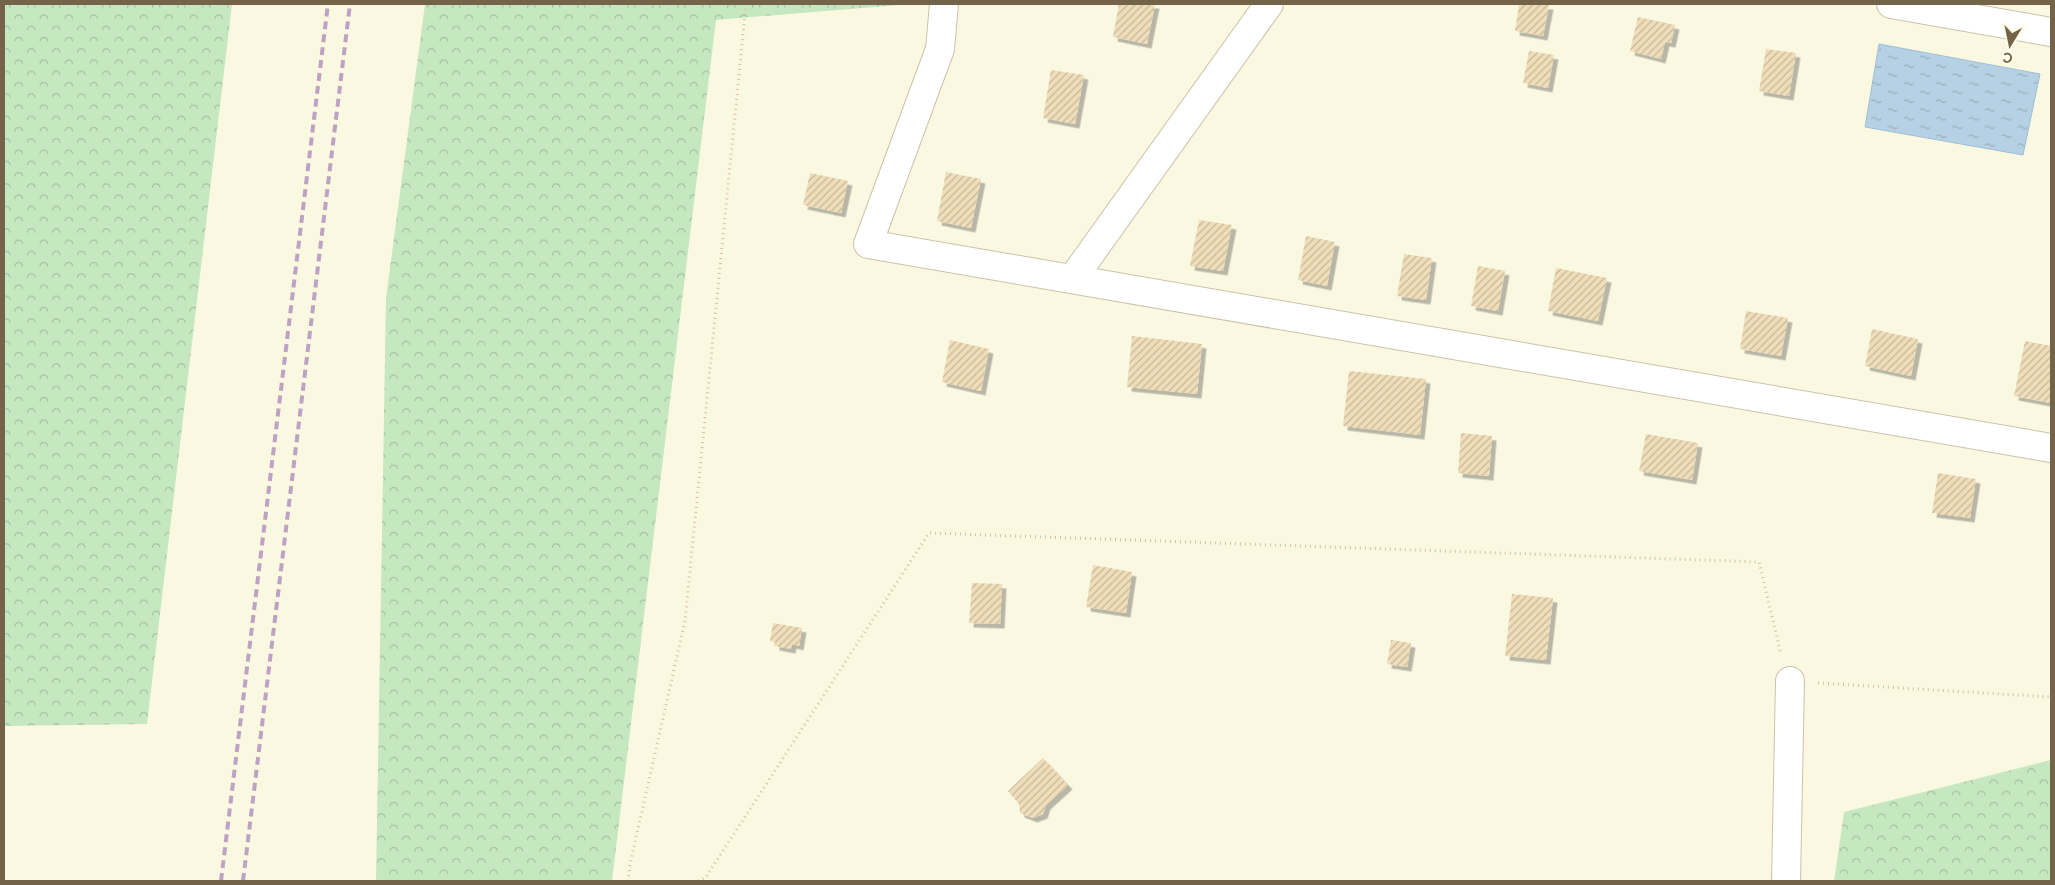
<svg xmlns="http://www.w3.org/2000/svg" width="2055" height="885" font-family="Raleway,sans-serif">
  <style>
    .forest { fill: url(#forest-crowns) }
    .water { fill: url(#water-ripples); stroke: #9ebed5 }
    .building { fill: url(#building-hatch); filter: url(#shadow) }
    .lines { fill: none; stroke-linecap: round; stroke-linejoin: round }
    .minor-casing { stroke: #ccc2a9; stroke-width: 30 }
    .path { stroke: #d4c29e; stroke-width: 3; stroke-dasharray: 1 4; stroke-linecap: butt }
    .minor { stroke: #fff; stroke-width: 28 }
    .rail { stroke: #bda2c4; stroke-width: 4; stroke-dasharray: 8 5; stroke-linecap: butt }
  </style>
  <defs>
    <pattern id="forest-crowns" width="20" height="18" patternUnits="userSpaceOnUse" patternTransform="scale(1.25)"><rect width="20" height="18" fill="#c6e8c1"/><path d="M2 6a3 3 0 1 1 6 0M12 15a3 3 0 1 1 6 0" fill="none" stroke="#a5c09f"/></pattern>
    <pattern id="water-ripples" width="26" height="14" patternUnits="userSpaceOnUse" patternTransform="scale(1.25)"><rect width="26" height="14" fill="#b7d1e4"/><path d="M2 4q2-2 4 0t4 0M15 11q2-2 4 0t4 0" fill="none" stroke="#99adbb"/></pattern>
    <pattern id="building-hatch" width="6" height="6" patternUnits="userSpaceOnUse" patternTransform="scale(1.25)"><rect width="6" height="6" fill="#f0deba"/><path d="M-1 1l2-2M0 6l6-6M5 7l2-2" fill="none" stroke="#c7b899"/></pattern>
    <filter id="shadow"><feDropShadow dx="4.5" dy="4.5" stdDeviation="0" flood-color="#0004"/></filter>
  </defs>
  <rect width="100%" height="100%" fill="#fbf8e2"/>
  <!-- forest -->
  <path class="forest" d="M 4,4 L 232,4 L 147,724 L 4,726 Z
    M 425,4 L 912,4 L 716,20 L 612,881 L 376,881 L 386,298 Z
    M 2051,760 L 2051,881 L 1834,881 L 1844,812 Z"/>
  <!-- water -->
  <path class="water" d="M 1879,44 L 2040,74 L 2023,155 L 1865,127 Z"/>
  <!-- building -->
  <path class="building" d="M 1119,4 L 1155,4 L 1147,44 L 1113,37 Z
    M 1519,4 L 1549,5 L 1543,36 L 1515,31 Z
    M 1638,17 L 1675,25 L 1671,43 L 1665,42 L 1661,59 L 1630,51 Z
    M 1766,49 L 1796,53 L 1789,96 L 1759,91 Z
    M 1529,51 L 1554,55 L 1548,88 L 1523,83 Z
    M 1051,70 L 1084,75 L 1075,124 L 1043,118 Z
    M 946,172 L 981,179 L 971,228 L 937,221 Z
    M 810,173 L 848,181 L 841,213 L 803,205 Z
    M 1199,220 L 1232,225 L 1223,271 L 1190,266 Z
    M 1306,236 L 1335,242 L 1327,286 L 1298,280 Z
    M 1404,254 L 1432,258 L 1426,300 L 1397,296 Z
    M 1478,266 L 1505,271 L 1498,311 L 1471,306 Z
    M 1556,268 L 1607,278 L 1598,321 L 1548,311 Z
    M 1746,311 L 1788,318 L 1781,356 L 1740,349 Z
    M 1872,329 L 1918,339 L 1911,376 L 1865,366 Z
    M 1132,336 L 1202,344 L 1197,394 L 1127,387 Z
    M 950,340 L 989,349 L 981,391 L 942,382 Z
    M 2025,341 L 2051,346 L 2051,403 L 2014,396 Z
    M 1349,371 L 1426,379 L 1420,435 L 1343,426 Z
    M 1461,433 L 1492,436 L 1489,476 L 1458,473 Z
    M 1646,434 L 1698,443 L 1692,480 L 1639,471 Z
    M 1938,473 L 1976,479 L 1970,518 L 1932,513 Z
    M 1093,565 L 1132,572 L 1126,613 L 1086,607 Z
    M 972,583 L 1002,584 L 1000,624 L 969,623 Z
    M 1512,594 L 1553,598 L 1546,660 L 1505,656 Z
    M 773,623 L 802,628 L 799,646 L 792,644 L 791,649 L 775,646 L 775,642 L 770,641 Z
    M 1391,640 L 1411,643 L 1407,667 L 1387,664 Z
    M 1043,758 L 1068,785 L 1046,805 L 1043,814 L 1033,818 L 1020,813 L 1019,804 L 1008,791 Z"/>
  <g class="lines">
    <defs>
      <path id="minor" d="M 944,4 L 940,49 L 868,244 L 2051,448
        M 1891,4 L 2051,32
        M 1073,278 L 1269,4
        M 1786,881 L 1790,681"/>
    </defs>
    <!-- minor casing -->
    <use href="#minor" class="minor-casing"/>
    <!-- path -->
    <path class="path" d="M 1818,683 L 2051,697
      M 628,881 L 630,864 L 685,621 L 746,4
      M 698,881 L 706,877 L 929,533 L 1759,562 L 1781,654"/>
    <!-- minor -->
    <use href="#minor" class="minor"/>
    <!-- rail -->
    <path class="rail" d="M 221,881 L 328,4
      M 243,881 L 350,4"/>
  </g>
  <!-- border -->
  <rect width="2055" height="885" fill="none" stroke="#726349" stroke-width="10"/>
  <!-- north arrow -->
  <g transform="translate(2010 45) rotate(190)" stroke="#fffce8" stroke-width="4" paint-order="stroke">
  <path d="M0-4L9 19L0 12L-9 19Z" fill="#726349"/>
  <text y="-8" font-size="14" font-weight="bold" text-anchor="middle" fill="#726349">С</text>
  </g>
</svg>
